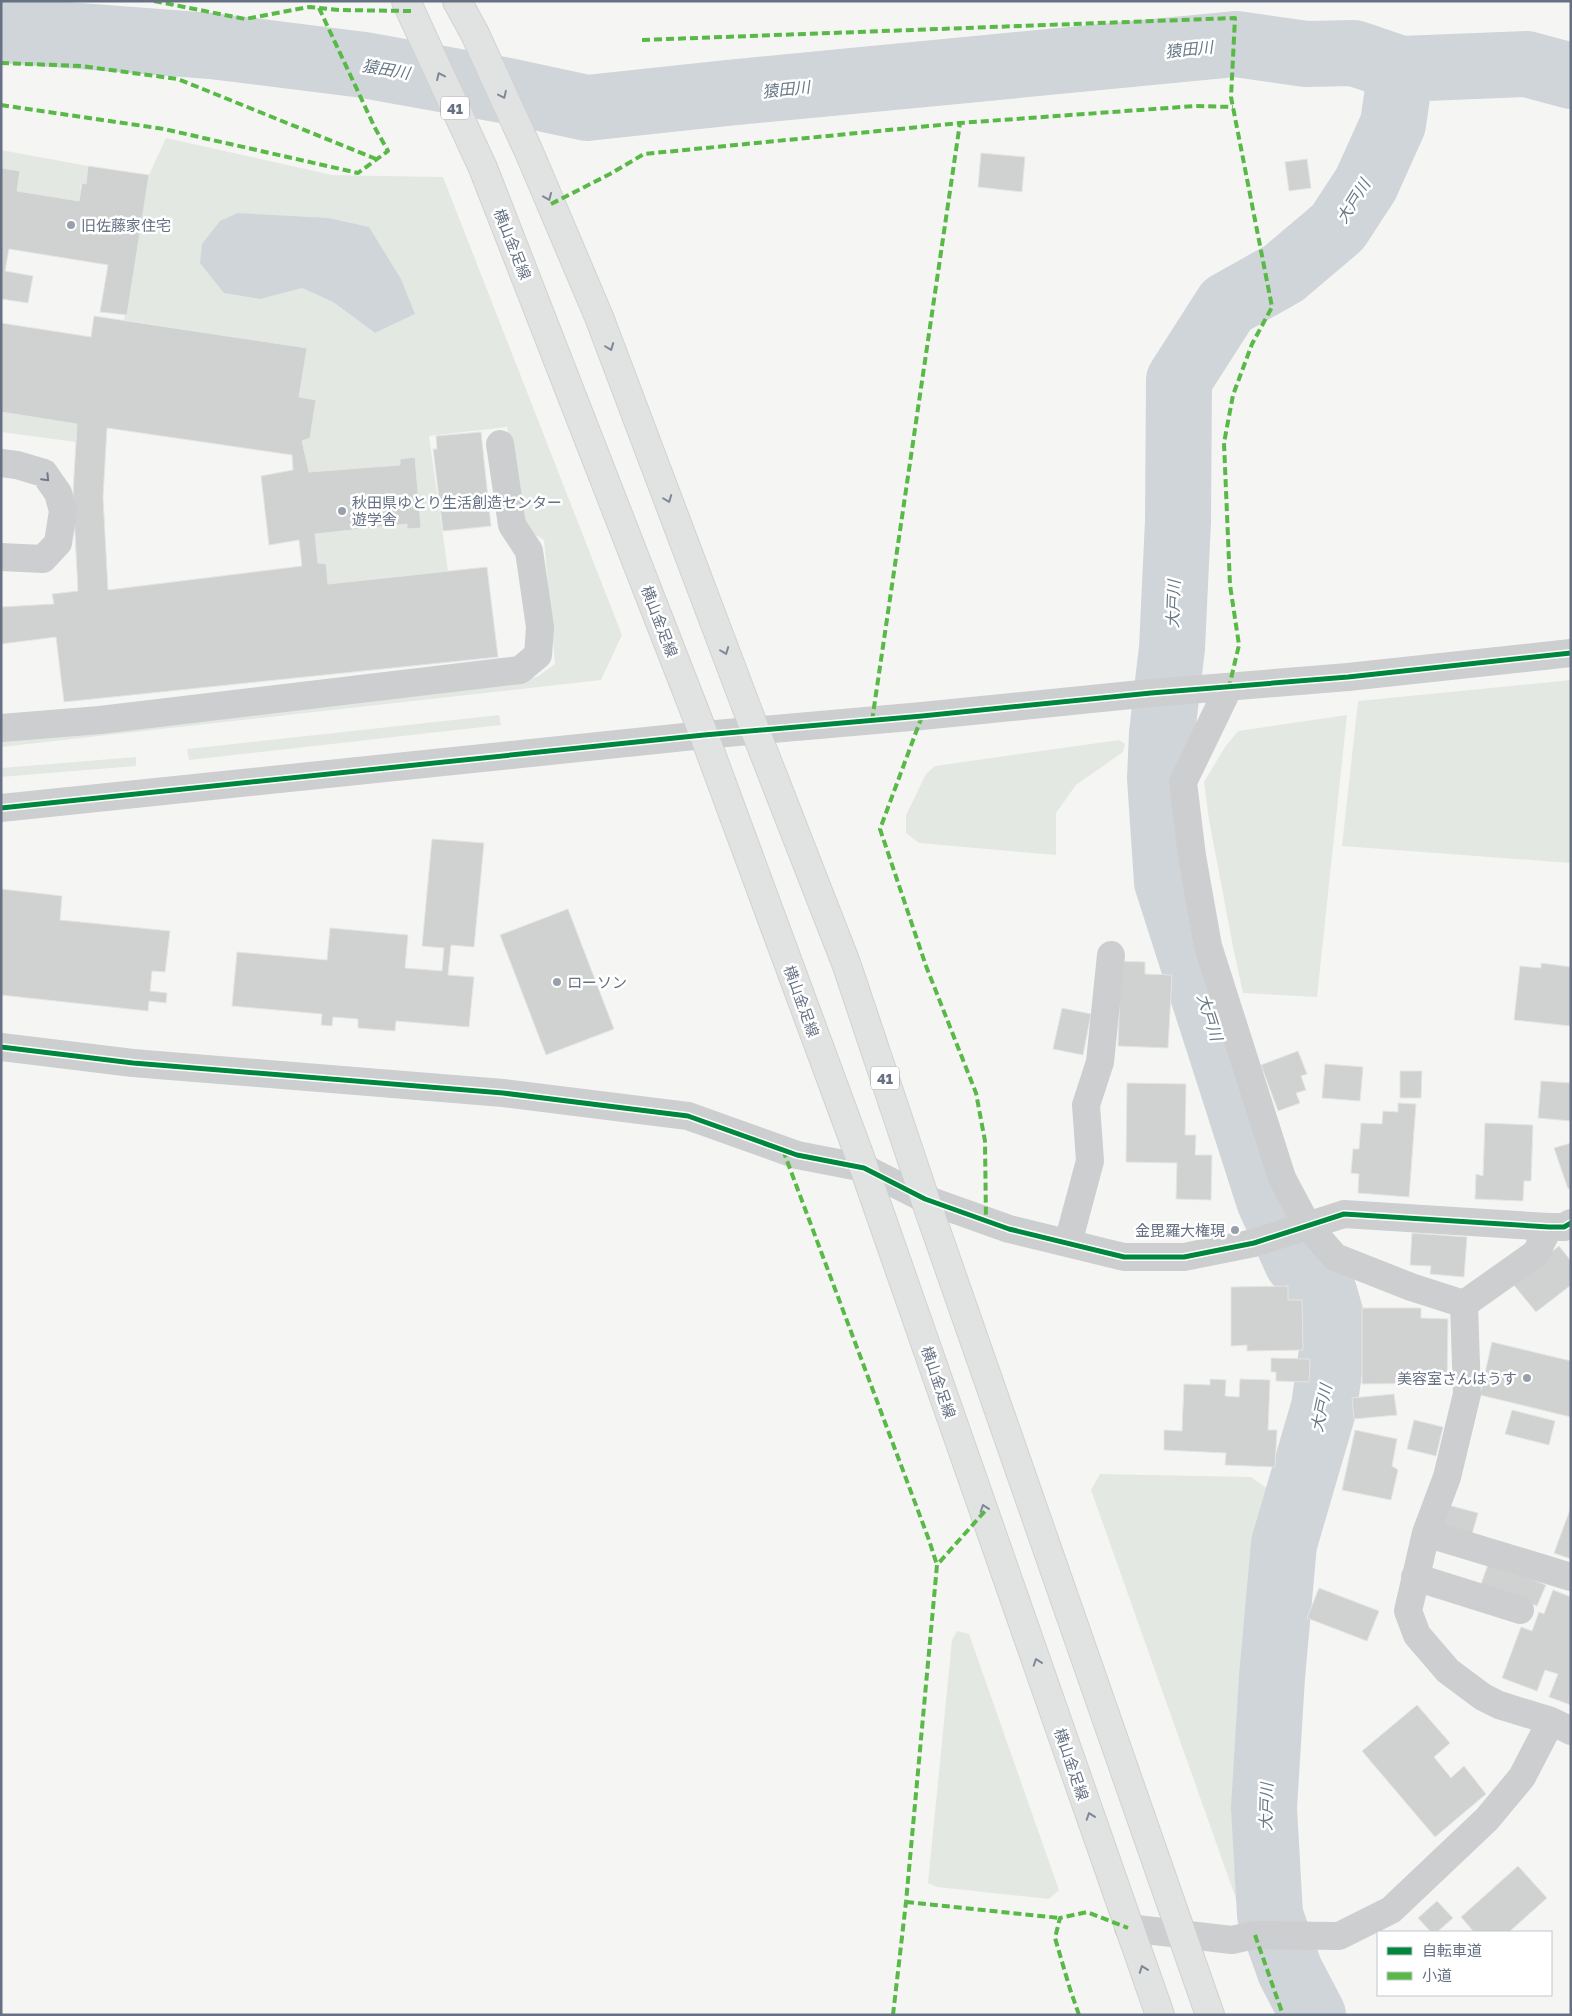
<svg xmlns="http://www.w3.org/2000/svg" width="1572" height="2016" font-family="'Golos Text','Noto Sans JP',sans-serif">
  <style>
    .green { fill: #e4e8e2; fill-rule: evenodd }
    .water { fill: #d0d5d9 }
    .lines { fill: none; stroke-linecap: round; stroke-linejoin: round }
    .river { stroke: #d0d5d9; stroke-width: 66 }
    .building { fill: #d0d1d1; stroke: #e4e5e4; fill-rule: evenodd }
    .major-casing { stroke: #d1d2d2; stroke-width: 30 }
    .minor { stroke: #cdcecf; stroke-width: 28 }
    .major { stroke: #e1e2e2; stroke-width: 28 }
    .quiet { stroke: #58b947; stroke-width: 4; stroke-dasharray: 8 4; stroke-linecap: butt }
    .cycleway-casing { stroke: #fff; stroke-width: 8 }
    .cycleway { stroke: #00873e; stroke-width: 5 }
    .oneway { stroke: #7f8897 }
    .oneway2 { stroke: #707a8c }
    .poi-dot { fill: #98a0ab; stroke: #fff; stroke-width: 2 }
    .labels { text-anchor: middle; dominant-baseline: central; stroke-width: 5; stroke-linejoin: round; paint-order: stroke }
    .shield { fill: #fff; stroke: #949ca9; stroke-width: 1 }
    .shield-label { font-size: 14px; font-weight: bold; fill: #667184 }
    .poi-label { font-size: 15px; fill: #667184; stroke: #fff; text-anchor: start }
    .street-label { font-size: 15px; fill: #667184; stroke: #fff }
    .water-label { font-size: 16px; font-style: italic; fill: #677987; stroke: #fff }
  </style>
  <rect width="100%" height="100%" fill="#f5f6f4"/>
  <!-- green -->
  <path class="green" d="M 166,138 L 332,175 L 443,177 L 622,635 L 601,680 L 1,747 L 1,738 L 537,677 L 555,664 L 544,540 L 521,526 L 507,427 L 429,436 L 448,571 L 328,584 L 318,563 L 315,534 L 407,524 L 407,529 L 420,528 L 415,457 L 400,459 L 400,465 L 309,472 L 302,441 L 310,438 L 316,401 L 299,397 L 307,348 L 124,320 L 149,175 ZM 302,288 L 415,314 L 375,333 L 333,302 Z
    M 1,150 L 88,166 L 86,184 L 81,183 L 79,201 L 17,191 L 20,171 L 1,168 Z
    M 1,412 L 77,424 L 76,442 L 1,432 Z
    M 1571,680 L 1571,863 L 1342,846 L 1358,701 Z
    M 499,715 L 501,725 L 189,760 L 187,749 Z
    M 1347,715 L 1317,997 L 1243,993 L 1234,952 L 1209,820 L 1204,782 L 1225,747 L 1238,731 Z
    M 1119,740 L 1125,744 L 1123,752 L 1076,785 L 1056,813 L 1056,855 L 919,843 L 906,833 L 906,815 L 926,774 L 935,766 Z
    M 136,757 L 136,766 L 1,777 L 1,768 Z
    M 1100,1474 L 1251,1477 L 1268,1489 L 1253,1658 L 1244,1843 L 1251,1906 L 1241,1913 L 1091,1490 Z
    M 957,1631 L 969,1634 L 1059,1890 L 1049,1899 L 937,1887 L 928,1883 L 952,1640 Z"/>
  <!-- water -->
  <path class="water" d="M 238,213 L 328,218 L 369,227 L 401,279 L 415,314 L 375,333 L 333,302 L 302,288 L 260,299 L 224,293 L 200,263 L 202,244 L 220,221 Z"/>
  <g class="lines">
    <!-- river -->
    <path class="river" d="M 1,30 L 211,46 L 364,65 L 508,91 L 587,108 L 727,93 L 1236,44 L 1306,54 L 1354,53 L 1401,69 L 1527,64 L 1571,76
      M 1313,2015 L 1290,1971 L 1270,1915 L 1264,1808 L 1272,1677 L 1284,1544 L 1324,1407 L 1335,1330 L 1324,1292 L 1297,1262 L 1269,1200 L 1167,882 L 1160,778 L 1162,733 L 1172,648 L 1178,521 L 1179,380 L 1227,305 L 1284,273 L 1338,227 L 1366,184 L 1393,124 L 1401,69"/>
  </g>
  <!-- building -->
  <path class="building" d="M 981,153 L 1025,157 L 1022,192 L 978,187 Z
    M 1307,159 L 1311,188 L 1289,191 L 1285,162 Z
    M 88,166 L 149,175 L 127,315 L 100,312 L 108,265 L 9,249 L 5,271 L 33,276 L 28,303 L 2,299 L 1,303 L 1,168 L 20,171 L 17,191 L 79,201 L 82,183 L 86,184 Z
    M 94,316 L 307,348 L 299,397 L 316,400 L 310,438 L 302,441 L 309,472 L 400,465 L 400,459 L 415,457 L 421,528 L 407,529 L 407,524 L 315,534 L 318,563 L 326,564 L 328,584 L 487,567 L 498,657 L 64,702 L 56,637 L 1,644 L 1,607 L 54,604 L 52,594 L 78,591 L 73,494 L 77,424 L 1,412 L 1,323 L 91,337 ZM 107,428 L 292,455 L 293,470 L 261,476 L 269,545 L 299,540 L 302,566 L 108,590 L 103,497 Z
    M 481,432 L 491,526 L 443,531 L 433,449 L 437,449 L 436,436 Z
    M 432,839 L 484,843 L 474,947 L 451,945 L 448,975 L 474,977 L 469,1027 L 396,1021 L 395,1031 L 358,1028 L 358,1019 L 333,1017 L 332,1026 L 321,1025 L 322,1014 L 232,1006 L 237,952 L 327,960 L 330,928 L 408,935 L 405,968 L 442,971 L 444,948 L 422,946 Z
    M 1,889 L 62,896 L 60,920 L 170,931 L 165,972 L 152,971 L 150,991 L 167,993 L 166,1003 L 149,1001 L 148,1011 L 1,995 Z
    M 568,909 L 614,1029 L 546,1055 L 500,935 Z
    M 1116,961 L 1145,962 L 1145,974 L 1172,975 L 1168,1048 L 1118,1046 L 1120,993 Z
    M 1541,963 L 1571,967 L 1571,1026 L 1514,1020 L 1520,966 L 1541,968 Z
    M 1062,1008 L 1091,1014 L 1083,1055 L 1053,1049 Z
    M 1298,1051 L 1307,1074 L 1301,1076 L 1306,1090 L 1296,1093 L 1300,1103 L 1278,1111 L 1261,1065 Z
    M 1325,1064 L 1363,1067 L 1360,1101 L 1322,1098 Z
    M 1400,1071 L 1422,1071 L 1421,1098 L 1400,1098 Z
    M 1541,1081 L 1571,1083 L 1571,1121 L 1538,1118 Z
    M 1127,1083 L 1186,1084 L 1185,1135 L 1196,1135 L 1195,1155 L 1212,1155 L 1211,1200 L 1176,1199 L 1177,1163 L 1126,1162 Z
    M 1398,1103 L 1416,1104 L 1409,1197 L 1358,1193 L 1359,1174 L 1351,1173 L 1353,1149 L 1359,1149 L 1361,1123 L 1382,1124 L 1383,1111 L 1398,1112 Z
    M 1485,1123 L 1533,1125 L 1531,1181 L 1524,1181 L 1523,1201 L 1475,1199 L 1476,1174 L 1483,1176 Z
    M 1571,1143 L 1571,1188 L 1568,1189 L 1554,1148 Z
    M 1412,1233 L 1467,1237 L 1464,1277 L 1430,1274 L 1431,1266 L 1410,1265 Z
    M 1559,1246 L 1571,1261 L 1571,1285 L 1536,1312 L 1512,1283 Z
    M 1288,1286 L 1288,1300 L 1302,1300 L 1303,1350 L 1247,1351 L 1247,1345 L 1231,1346 L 1231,1287 Z
    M 1362,1308 L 1421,1308 L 1421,1318 L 1448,1319 L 1447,1383 L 1362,1384 Z
    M 1492,1342 L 1571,1361 L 1571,1417 L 1480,1395 Z
    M 1271,1358 L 1310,1359 L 1309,1382 L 1276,1381 L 1276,1372 L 1271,1372 Z
    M 1210,1379 L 1226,1380 L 1225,1396 L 1239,1397 L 1240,1379 L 1270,1380 L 1268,1430 L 1277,1430 L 1275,1467 L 1225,1465 L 1226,1453 L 1164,1450 L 1164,1430 L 1182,1431 L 1184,1384 L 1210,1385 Z
    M 1394,1394 L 1397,1415 L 1354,1419 L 1352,1398 Z
    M 1512,1410 L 1555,1421 L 1549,1445 L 1505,1434 Z
    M 1414,1420 L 1443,1427 L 1436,1456 L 1407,1449 Z
    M 1355,1430 L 1397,1439 L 1392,1466 L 1398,1470 L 1391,1500 L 1342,1490 Z
    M 1448,1505 L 1478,1513 L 1471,1538 L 1441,1531 Z
    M 1571,1507 L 1571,1559 L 1554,1553 Z
    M 1489,1562 L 1546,1585 L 1537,1606 L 1481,1584 Z
    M 1319,1588 L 1379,1611 L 1367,1641 L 1307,1618 Z
    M 1553,1590 L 1571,1597 L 1571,1705 L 1549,1697 L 1558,1674 L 1545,1670 L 1537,1691 L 1502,1678 L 1521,1627 L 1532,1631 L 1539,1612 L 1544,1614 Z
    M 1417,1705 L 1450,1743 L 1434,1757 L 1451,1778 L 1464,1766 L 1486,1794 L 1435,1837 L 1362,1751 Z
    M 1518,1866 L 1547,1898 L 1509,1932 L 1474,1932 L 1461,1917 Z
    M 1437,1901 L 1453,1918 L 1437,1932 L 1431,1932 L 1418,1918 Z"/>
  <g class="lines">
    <defs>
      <path id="major" d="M 406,1 L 483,168 L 704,735 L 864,1168 L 1160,2015
        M 457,1 L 475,34 L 529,152 L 599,317 L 755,730 L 846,963 L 925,1199 L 1210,2015"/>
    </defs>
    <!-- major casing -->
    <use href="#major" class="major-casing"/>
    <!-- minor -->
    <path class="minor" d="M 1,463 L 17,465 L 44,473 L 58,493 L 63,511 L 58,543 L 43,559 L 1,557
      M 1229,687 L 1183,782 L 1192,856 L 1208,946 L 1282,1178 L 1307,1225 L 1335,1257 L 1411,1287 L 1464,1304
      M 1,728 L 100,720 L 520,670 L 538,655 L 540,627 L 529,551 L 512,525 L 500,444
      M 1,808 L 704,735 L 922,716 L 1151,693 L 1348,677 L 1571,653
      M 1,1047 L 133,1063 L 503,1093 L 688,1116 L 797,1155 L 864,1168 L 925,1199 L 1009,1229 L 1124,1257 L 1184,1257 L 1254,1243 L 1344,1214 L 1549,1227 L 1564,1227 L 1571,1223
      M 1549,1227 L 1536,1253 L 1464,1304 L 1467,1394 L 1447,1477 L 1426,1533 L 1408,1611 L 1417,1635 L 1448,1671 L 1483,1697 L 1499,1705 L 1551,1721 L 1571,1731
      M 1068,1243 L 1090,1161 L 1086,1105 L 1100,1062 L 1111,955
      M 1426,1533 L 1571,1577
      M 1415,1577 L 1520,1610
      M 1128,1928 L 1232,1940 L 1255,1935 L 1339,1936 L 1391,1910 L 1487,1819 L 1522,1777 L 1551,1721"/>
    <!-- major -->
    <use href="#major" class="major"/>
    <!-- quiet -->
    <path class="quiet" d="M 154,1 L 245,19 L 309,7 L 339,10 L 411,11
      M 642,40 L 1235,18 L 1231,97 L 1272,307 L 1252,344 L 1233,395 L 1224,443 L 1230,585 L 1239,645 L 1229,687
      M 1,63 L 81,66 L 178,79 L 376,159
      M 1,105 L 164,129 L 358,173 L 388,151 L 375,128 L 319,8
      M 551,204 L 610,174 L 644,154 L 960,123 L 1195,106 L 1233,107
      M 922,716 L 880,829 L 926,966 L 976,1093 L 985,1141 L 986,1221
      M 872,721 L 960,123
      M 783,1150 L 929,1540 L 937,1565
      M 906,1902 L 1060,1918
      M 1255,1935 L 1283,2015
      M 893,2015 L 906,1902 L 937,1565 L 985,1511
      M 1079,2015 L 1070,1989 L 1055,1938 L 1060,1918 L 1087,1912 L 1128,1928"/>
    <defs>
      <path id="cycleway" d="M 1,808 L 704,735 L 922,716 L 1151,693 L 1348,677 L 1571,653
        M 1,1047 L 133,1063 L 503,1093 L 688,1116 L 797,1155 L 864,1168 L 925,1199 L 1009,1229 L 1124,1257 L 1184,1257 L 1254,1243 L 1344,1214 L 1549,1227 L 1564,1227 L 1571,1223"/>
    </defs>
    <!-- cycleway casing -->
    <use href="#cycleway" class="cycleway-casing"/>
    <!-- cycleway -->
    <use href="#cycleway" class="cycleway"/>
  </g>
  <!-- one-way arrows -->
  <defs><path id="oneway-chevron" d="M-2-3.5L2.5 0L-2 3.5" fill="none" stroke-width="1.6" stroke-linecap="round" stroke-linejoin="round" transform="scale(1.25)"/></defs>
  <g class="oneway">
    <use href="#oneway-chevron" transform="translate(440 76) rotate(-115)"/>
    <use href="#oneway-chevron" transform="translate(503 95) rotate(65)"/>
    <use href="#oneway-chevron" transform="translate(548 197) rotate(67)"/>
    <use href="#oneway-chevron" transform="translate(610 347) rotate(69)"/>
    <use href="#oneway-chevron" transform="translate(668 499) rotate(69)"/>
    <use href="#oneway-chevron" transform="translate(725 651) rotate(69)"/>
    <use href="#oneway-chevron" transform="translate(984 1508) rotate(-109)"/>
    <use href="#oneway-chevron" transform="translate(1037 1662) rotate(-109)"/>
    <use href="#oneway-chevron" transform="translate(1090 1816) rotate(-109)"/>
    <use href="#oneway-chevron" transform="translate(1143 1969) rotate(-110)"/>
  </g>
  <use class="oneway2" href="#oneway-chevron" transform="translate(46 478) rotate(46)"/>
  <!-- markers -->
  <g class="poi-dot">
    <circle cx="71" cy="225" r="5"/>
    <circle cx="342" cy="511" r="5"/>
    <circle cx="557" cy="982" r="5"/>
    <circle cx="1235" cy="1230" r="5"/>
    <circle cx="1527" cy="1378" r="5"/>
  </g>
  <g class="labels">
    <!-- shield labels -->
    <g class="shield">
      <rect x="441" y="96.5" width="28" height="23" rx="4"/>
      <rect x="871" y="1066.5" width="28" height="23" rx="4"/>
    </g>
    <g class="shield-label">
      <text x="455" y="108">41</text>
      <text x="885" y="1078">41</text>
    </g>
    <!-- poi labels -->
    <g class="poi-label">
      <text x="81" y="225">旧佐藤家住宅</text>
      <text x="352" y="502">秋田県ゆとり生活創造センター<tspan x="352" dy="17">遊学舎</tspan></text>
      <text x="567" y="982">ローソン</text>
      <text x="1225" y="1230" text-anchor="end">金毘羅大権現</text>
      <text x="1517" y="1378" text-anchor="end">美容室さんはうす</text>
    </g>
    <!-- street labels -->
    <g class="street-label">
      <text transform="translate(513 244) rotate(68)">横山金足線</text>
      <text transform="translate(660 621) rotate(69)">横山金足線</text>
      <text transform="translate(802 1001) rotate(70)">横山金足線</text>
      <text transform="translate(939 1382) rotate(71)">横山金足線</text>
      <text transform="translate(1072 1764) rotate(71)">横山金足線</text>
    </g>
    <!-- water labels -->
    <g class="water-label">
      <text transform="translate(1189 49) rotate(-6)">猿田川</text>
      <text transform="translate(386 69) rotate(10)">猿田川</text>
      <text transform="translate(786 89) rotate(-6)">猿田川</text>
      <text transform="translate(1353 201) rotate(-58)">大戸川</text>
      <text transform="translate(1173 604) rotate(-88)">大戸川</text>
      <text transform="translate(1210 1017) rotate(72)">大戸川</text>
      <text transform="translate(1321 1408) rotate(-78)">大戸川</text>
      <text transform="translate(1266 1807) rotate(-89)">大戸川</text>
    </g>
  </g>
  <!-- border -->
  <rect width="1572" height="2016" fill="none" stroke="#667184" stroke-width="5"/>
  <!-- legend -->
  <rect x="1377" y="1931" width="175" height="65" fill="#ffffff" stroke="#c2c6ce"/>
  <rect x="1387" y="1947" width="25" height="8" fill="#00873e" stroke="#c2c6ce"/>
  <text x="1422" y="1956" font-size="15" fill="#667184">自転車道</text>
  <rect x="1387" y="1972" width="25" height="8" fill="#58b947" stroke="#c2c6ce"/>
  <text x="1422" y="1981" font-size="15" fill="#667184">小道</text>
</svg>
